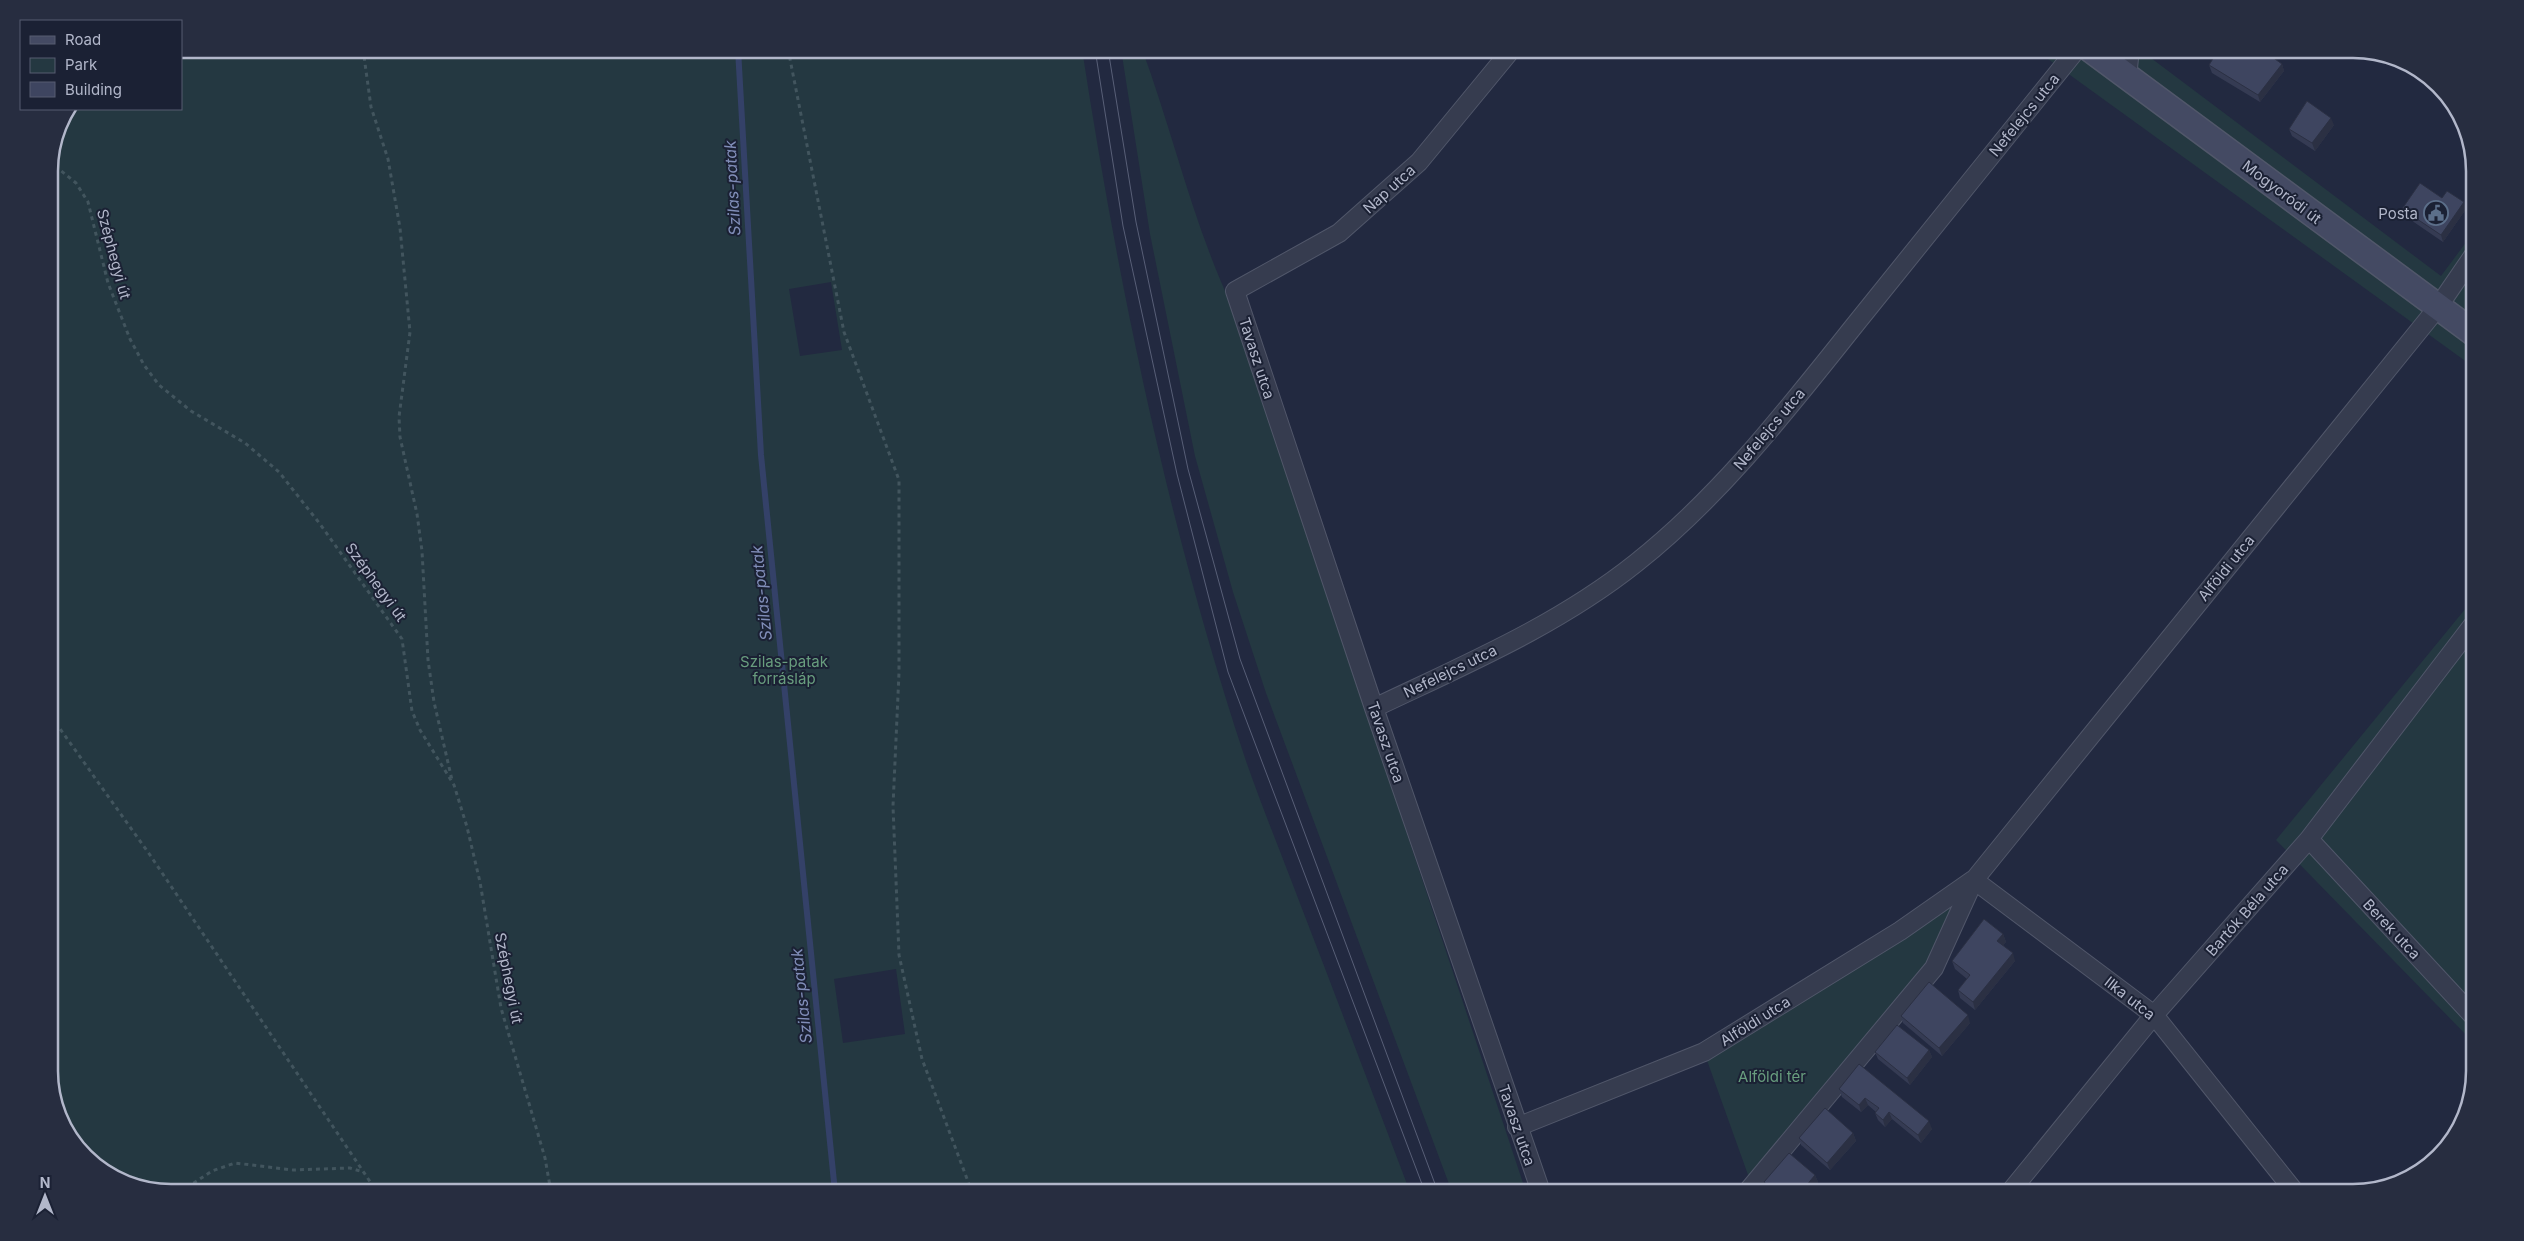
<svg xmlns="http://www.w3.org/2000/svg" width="2524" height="1241" font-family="Inter,sans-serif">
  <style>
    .green { fill: #243841; fill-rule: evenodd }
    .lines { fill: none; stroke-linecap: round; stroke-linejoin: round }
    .stream { stroke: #344168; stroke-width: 6 }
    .street-casing { stroke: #51576a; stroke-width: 20 }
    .secondary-casing { stroke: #51576a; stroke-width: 28 }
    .path { stroke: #42555e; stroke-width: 3; stroke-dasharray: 4 4; stroke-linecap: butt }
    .street { stroke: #363c4f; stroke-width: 18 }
    .secondary { stroke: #444a63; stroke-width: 25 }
    .tram { stroke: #585f77; stroke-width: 1 }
    .wall { fill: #353b53 }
    .shaded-wall { fill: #2b3043 }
    .building { fill: #3e4560; stroke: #2b3043 }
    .labels { text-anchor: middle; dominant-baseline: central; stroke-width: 4; stroke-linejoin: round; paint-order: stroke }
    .street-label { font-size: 15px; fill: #b2b7ca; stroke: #1b2134 }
    .poi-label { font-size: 15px; fill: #b2b7ca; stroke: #1b2134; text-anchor: end }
    .park-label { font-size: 15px; fill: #689d7e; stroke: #1b2134 }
    .water-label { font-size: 16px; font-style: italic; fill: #808db8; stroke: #1b2134 }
    .rim { fill: none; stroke: #b2b7ca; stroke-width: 2.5 }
  </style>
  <rect width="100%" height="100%" fill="#222940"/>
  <!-- green -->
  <path class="green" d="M 181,49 L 1082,49 C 1119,289 1169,530 1246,761 C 1263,810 1283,858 1301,906 C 1338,1002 1374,1097 1410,1192 L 170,1192 L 117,1180 L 69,1139 L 49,1079 L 49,162 L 58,123 L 68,109 L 181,109 ZM 831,282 L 842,350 L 800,356 L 789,289 ZM 896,969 L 905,1034 L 843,1043 L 834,979 Z
    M 1121,49 L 1142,49 C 1173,133 1193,223 1231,304 L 1526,1192 L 1452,1192 L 1266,693 L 1233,592 L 1195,456 L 1150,234 Z
    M 2034,49 L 2139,49 L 2441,276 L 2470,237 L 2475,240 L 2475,368 Z
    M 2475,597 L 2475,1044 L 2276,840 Z
    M 1974,880 L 1934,968 L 1752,1186 L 1704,1052 Z"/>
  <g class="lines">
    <!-- stream -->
    <path class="stream" d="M 738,49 L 761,455 L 835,1192"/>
    <defs>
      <path id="street" d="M 1512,49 L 1419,162 L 1339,233 L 1235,291 L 1374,708 L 1541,1192
        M 2127,77 L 2130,49
        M 1374,708 C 1464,665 1557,626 1636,563 C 1722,495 1790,406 1858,321 C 1931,230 2004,140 2077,49
        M 2309,839 L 2475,1018
        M 1974,880 L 2154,1015 L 2295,1192
        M 1517,1127 L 1704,1052 L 1900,931 L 1973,880
        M 1747,1192 L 1934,968 L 1974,880 L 2438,307 L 2475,253
        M 2010,1192 L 2154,1015 L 2309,839 L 2475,622"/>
      <path id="secondary" d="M 2090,49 L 2475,334"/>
    </defs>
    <!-- street casing -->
    <use href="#street" class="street-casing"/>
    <!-- secondary casing -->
    <use href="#secondary" class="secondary-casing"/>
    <!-- path -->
    <path class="path" d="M 363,49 L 371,107 L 388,159 L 400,228 L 410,332 L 399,417 L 400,437 L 417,514 L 422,551 L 428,660 L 434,702 L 452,780
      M 788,49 L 844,332 L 899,480 L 899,673 L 893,806 L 899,955 L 922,1059 L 972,1192
      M 49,161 L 76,183 L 88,202 L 108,283 L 130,339 L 144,365 L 159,385 L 191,411 L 245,443 L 279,472 L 320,524 L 402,639 L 412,711 L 420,730 L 454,785 L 467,827 L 480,882 L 501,1008 L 545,1158 L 551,1192
      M 49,708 L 58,726 L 150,855 L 377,1192
      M 180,1192 L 212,1171 L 235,1163 L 293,1170 L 350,1168 L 363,1172"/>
    <!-- street -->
    <use href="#street" class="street"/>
    <!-- secondary -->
    <use href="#secondary" class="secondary"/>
    <!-- tram -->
    <path class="tram" d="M 1095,49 L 1123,226 L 1177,474 L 1228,672 L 1425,1192
      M 1108,49 L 1136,222 L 1188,469 L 1240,659 L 1438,1192"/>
  </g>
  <!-- wall -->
  <path class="wall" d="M 2282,64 L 2284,71 L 2260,102 L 2212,73 L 2209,65 Z
    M 2334,125 L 2315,151 L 2292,136 L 2289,129 Z
    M 2442,198 L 2466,209 L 2443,242 L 2405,216 L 2402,209 Z
    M 2003,934 L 2006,942 L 2003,945 L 2015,961 L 1975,1010 L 1960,998 L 1958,990 L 1967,979 L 1955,969 L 1952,961 Z
    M 1901,1016 L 1970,1023 L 1942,1056 L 1903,1023 Z
    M 1929,1050 L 1932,1057 L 1910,1085 L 1878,1059 L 1875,1052 Z
    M 1859,1064 L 1932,1129 L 1921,1143 L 1892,1119 L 1885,1127 L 1878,1120 L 1875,1113 L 1876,1112 L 1868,1105 L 1861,1112 L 1842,1097 L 1839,1089 Z
    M 1853,1133 L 1856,1141 L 1830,1170 L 1801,1145 L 1799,1138 Z
    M 1815,1175 L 1818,1182 L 1810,1192 L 1770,1192 L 1767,1189 L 1764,1182 Z"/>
  <!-- shaded-wall -->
  <path class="shaded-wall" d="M 2282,64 L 2284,71 L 2260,102 L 2258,95 Z
    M 2331,118 L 2334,125 L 2315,151 L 2312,143 Z
    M 2464,202 L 2466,209 L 2443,242 L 2441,235 Z
    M 2003,934 L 2006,942 L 2000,949 L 1997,941 Z
    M 2013,953 L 2015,961 L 1975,1010 L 1973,1002 Z
    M 1968,1015 L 1970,1023 L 1942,1056 L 1939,1048 Z
    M 1929,1050 L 1932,1057 L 1910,1085 L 1907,1078 Z
    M 1865,1098 L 1868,1105 L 1861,1112 L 1859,1105 Z
    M 1889,1112 L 1892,1119 L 1885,1127 L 1883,1120 Z
    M 1929,1121 L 1932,1129 L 1921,1143 L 1918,1135 Z
    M 1853,1133 L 1856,1141 L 1830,1170 L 1827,1163 Z
    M 1815,1175 L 1818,1182 L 1810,1192 L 1801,1192 Z"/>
  <!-- building -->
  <path class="building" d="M 2219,49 L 2261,49 L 2282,64 L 2258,95 L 2209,65 Z
    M 2307,101 L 2331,118 L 2312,143 L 2289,129 Z
    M 2420,183 L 2442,198 L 2447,191 L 2464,202 L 2441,235 L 2402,209 Z
    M 1984,919 L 2003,934 L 1997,941 L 2013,953 L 1973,1002 L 1958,990 L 1970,975 L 1952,961 Z
    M 1929,982 L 1968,1015 L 1939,1048 L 1901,1016 Z
    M 1897,1025 L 1929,1050 L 1907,1078 L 1875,1052 Z
    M 1859,1064 L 1929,1121 L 1918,1135 L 1889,1112 L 1883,1120 L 1875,1113 L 1879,1108 L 1865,1098 L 1859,1105 L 1839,1089 Z
    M 1825,1108 L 1853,1133 L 1827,1163 L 1799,1138 Z
    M 1789,1153 L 1815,1175 L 1801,1192 L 1776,1192 L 1764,1182 Z"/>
  <!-- icons -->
  <defs>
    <symbol id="civic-ring" viewBox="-11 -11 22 22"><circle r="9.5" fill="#1b2134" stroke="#5c6f8a" stroke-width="1.5"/><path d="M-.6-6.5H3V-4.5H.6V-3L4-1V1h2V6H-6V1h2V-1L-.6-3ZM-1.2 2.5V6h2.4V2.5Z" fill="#5c6f8a"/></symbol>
  </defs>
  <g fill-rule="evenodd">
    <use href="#civic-ring" x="2422" y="199" width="28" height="28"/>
  </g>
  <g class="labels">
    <!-- street labels -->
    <g class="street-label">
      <text transform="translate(2024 115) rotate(-51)">Nefelejcs utca</text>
      <text transform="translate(1389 189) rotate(-42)">Nap utca</text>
      <text transform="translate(2282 192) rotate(37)">Mogyoródi út</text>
      <text transform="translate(114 254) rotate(75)">Széphegyi út</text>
      <text transform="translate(1257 358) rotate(72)">Tavasz utca</text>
      <text transform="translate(1769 429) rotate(-50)">Nefelejcs utca</text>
      <text transform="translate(2226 568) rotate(-51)">Alföldi utca</text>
      <text transform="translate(376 582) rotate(54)">Széphegyi út</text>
      <text transform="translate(1450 671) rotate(-26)">Nefelejcs utca</text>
      <text transform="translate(1386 742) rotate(71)">Tavasz utca</text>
      <text transform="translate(2247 910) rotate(-49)">Bartók Béla utca</text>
      <text transform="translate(2392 929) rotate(47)">Berek utca</text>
      <text transform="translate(509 978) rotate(79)">Széphegyi út</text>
      <text transform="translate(2130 998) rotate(38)">Ilka utca</text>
      <text transform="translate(1755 1021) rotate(-32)">Alföldi utca</text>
      <text transform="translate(1517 1125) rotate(71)">Tavasz utca</text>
    </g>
    <!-- poi labels -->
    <g class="poi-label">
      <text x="2418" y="213">Posta</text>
    </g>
    <!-- park labels -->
    <g class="park-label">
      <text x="784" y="661">Szilas-patak<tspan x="784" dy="17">forrásláp</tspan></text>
      <text x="1772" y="1076">Alföldi tér</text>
    </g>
    <!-- water labels -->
    <g class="water-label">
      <text transform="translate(732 188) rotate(-93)">Szilas-patak</text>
      <text transform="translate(761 593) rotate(-96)">Szilas-patak</text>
      <text transform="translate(801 996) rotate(-96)">Szilas-patak</text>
    </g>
  </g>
  <!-- crop -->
  <path d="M0 0H2524V1241H0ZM171 58H2353A113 113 0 0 1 2466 171V1071A113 113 0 0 1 2353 1184H171A113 113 0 0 1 58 1071V171A113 113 0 0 1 171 58Z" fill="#272d40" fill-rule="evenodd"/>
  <path class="rim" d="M171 58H2353A113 113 0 0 1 2466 171V1071A113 113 0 0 1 2353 1184H171A113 113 0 0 1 58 1071V171A113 113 0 0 1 171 58Z"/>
  <!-- legend -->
  <rect x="20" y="20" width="162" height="90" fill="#1b2134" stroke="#575d70"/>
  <rect x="30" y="36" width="25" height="8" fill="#444a63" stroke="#575d70"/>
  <text x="65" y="45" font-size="15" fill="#b2b7ca">Road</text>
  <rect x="30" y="58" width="25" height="15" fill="#243841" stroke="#575d70"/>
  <text x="65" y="70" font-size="15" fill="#b2b7ca">Park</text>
  <rect x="30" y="82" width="25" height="15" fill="#3e4560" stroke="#575d70"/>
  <text x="65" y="95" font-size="15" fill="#b2b7ca">Building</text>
  <!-- north arrow -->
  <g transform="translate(45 1196)" stroke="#1b2134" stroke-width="4" paint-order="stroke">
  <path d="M0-4L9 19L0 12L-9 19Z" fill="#b2b7ca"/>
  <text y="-8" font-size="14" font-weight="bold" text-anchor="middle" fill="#b2b7ca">N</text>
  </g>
</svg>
